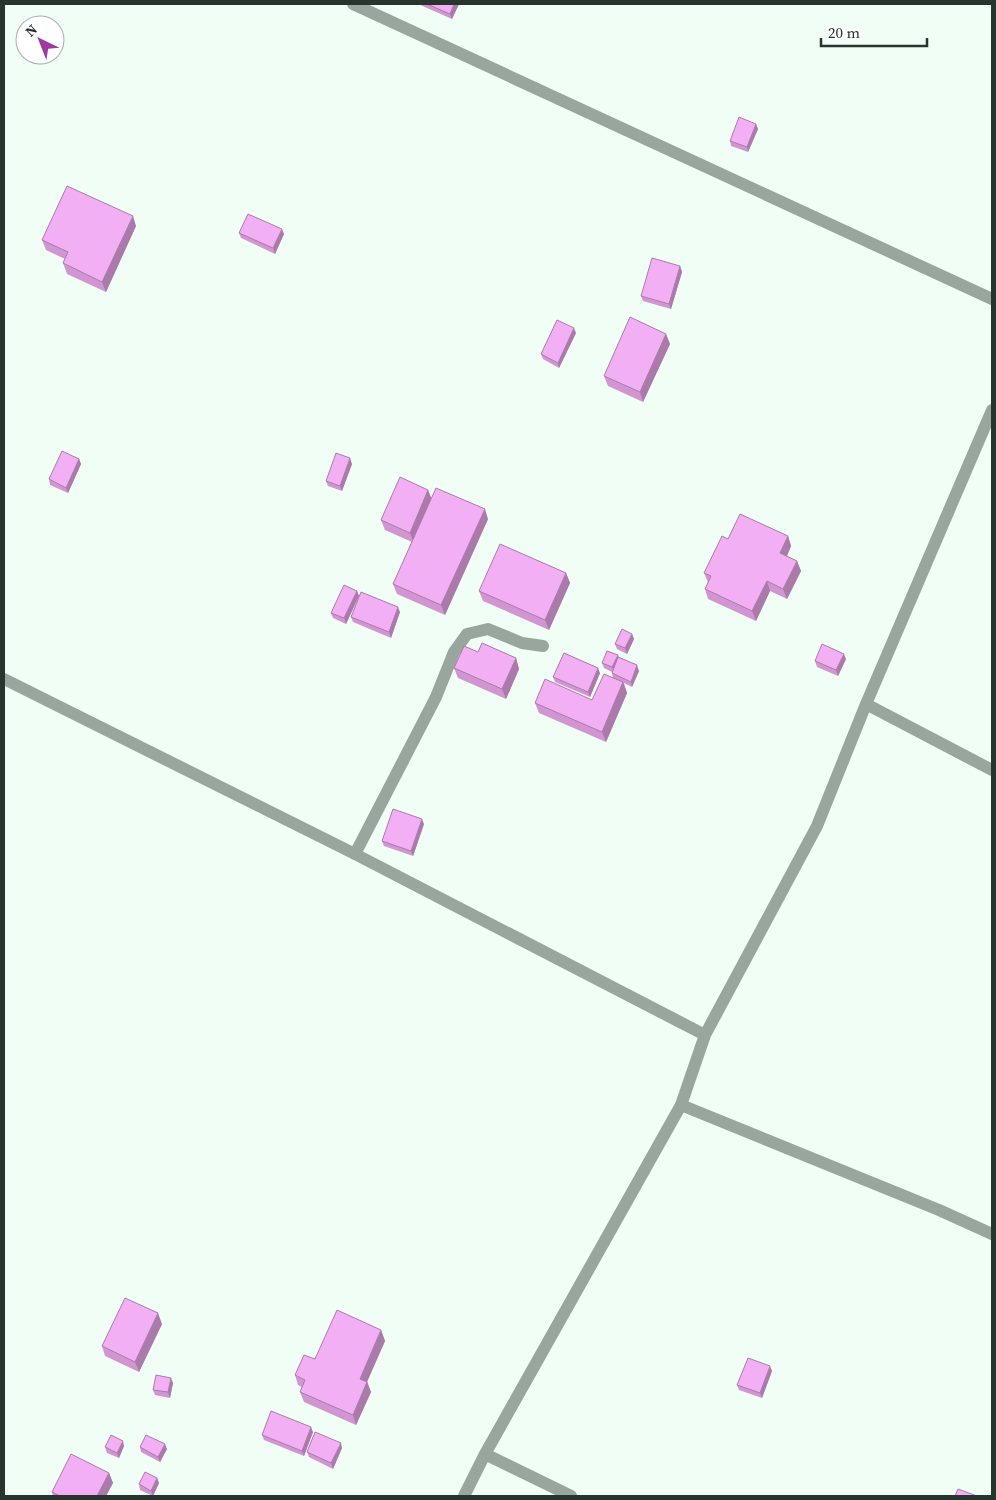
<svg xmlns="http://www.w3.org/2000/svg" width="996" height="1500" font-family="'Source Serif 4',serif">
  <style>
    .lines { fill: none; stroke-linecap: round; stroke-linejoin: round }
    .service { stroke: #98a69d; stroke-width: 12 }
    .minor { stroke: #98a69d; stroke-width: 12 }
    .wall { fill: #d196d2 }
    .shaded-wall { fill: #aa7aab }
    .building { fill: #f3aff4; stroke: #aa7aab }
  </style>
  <rect width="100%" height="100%" fill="#f1fef6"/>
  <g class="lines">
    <!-- service -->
    <path class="service" d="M 355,854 L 436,697 L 454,652 L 467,634 L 488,629 L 522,643 L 543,646"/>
    <!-- minor -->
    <path class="minor" d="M 353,4 L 992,299
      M 4,679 L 355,854 L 705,1035
      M 866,704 L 992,770
      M 681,1105 L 939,1210 L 992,1234
      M 485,1454 L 571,1496
      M 464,1496 L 485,1454 L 681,1105 L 705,1035 L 817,826 L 866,704 L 992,410"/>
  </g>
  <!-- wall -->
  <path class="wall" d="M 418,4 L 459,4 L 452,19 Z
    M 756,124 L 758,129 L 748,152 L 731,146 L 730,141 Z
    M 136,226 L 106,292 L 67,274 L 63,263 L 65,259 L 46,250 L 42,240 Z
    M 239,233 L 284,234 L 275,254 L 241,238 Z
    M 680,266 L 682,272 L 671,309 L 643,301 L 641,296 Z
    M 576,333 L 559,368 L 543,359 L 541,354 Z
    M 666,334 L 670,344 L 643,402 L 608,386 L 604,376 Z
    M 79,459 L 81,464 L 68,493 L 50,485 L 49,479 Z
    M 352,464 L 342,491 L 328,486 L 326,481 Z
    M 428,490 L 431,498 L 488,519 L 445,615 L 397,594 L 393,584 L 412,542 L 385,530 L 381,520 Z
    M 788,536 L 791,546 L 787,556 L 797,561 L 801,571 L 787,599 L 770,591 L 756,621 L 708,599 L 705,589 L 708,582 L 704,573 L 728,539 Z
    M 566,573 L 570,583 L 549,630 L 483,601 L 479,591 Z
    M 357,591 L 359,596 L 346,624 L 333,618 L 331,613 Z
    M 400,612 L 391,638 L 353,622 L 351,617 Z
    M 632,634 L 634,639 L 627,654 L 617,649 L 615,644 Z
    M 478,652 L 516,658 L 519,669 L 506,699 L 458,678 L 454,668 Z
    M 619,657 L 639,671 L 632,687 L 624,683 L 627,693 L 606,742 L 539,713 L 535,703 L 592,700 L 613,678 L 612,673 L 612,672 L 604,668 L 602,663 Z
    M 846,659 L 838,676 L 817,667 L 815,661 Z
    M 600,673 L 590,697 L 555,682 L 553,677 Z
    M 424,824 L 413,856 L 384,846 L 382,841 Z
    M 162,1324 L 139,1372 L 105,1356 L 102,1346 Z
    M 381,1330 L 385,1341 L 367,1381 L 371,1392 L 356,1425 L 304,1402 L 300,1392 L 302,1387 L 298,1385 L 295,1375 L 315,1359 Z
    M 772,1371 L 762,1398 L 739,1390 L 737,1385 Z
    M 173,1383 L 170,1398 L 155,1395 L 153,1390 Z
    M 313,1432 L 304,1456 L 264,1440 L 262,1435 Z
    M 124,1446 L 119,1458 L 107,1453 L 105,1447 Z
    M 140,1447 L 167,1449 L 160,1462 L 141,1452 Z
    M 342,1448 L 333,1469 L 309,1457 L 307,1452 Z
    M 109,1473 L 113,1483 L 106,1496 L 53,1496 L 52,1492 Z
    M 157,1478 L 159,1483 L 153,1496 L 140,1490 L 139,1484 Z"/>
  <!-- shaded-wall -->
  <path class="shaded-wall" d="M 454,4 L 459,4 L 452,19 L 450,14 Z
    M 756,124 L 758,129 L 748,152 L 747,147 Z
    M 133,216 L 136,226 L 106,292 L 102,282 Z
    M 282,229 L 284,234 L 275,254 L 273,248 Z
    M 680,266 L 682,272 L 671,309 L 669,304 Z
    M 574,328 L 576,333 L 559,368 L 558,363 Z
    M 666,334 L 670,344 L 643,402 L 640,392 Z
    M 350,458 L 352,464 L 342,491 L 340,486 Z
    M 79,459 L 81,464 L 68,493 L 66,488 Z
    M 428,490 L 432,500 L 414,543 L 410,533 Z
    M 485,509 L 488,519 L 445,615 L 441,605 Z
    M 788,536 L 791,546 L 784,563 L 780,553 Z
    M 797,561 L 801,571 L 787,599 L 783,589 Z
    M 566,573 L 570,583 L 549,630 L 545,620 Z
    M 767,581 L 770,591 L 756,621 L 752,611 Z
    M 357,591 L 359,596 L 346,624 L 344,618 Z
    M 398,607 L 400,612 L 391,638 L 389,632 Z
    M 632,634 L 634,639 L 627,654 L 625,648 Z
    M 844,654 L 846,659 L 838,676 L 836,670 Z
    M 618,655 L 620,660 L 614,672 L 612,667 Z
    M 516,658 L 519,669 L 506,699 L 502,689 Z
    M 637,665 L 639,671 L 632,687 L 631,682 Z
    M 598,668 L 600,673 L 590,697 L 588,692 Z
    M 623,682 L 627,693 L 606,742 L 602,732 Z
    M 422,819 L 424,824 L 413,856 L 411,851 Z
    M 158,1313 L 162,1324 L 139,1372 L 135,1362 Z
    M 381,1330 L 385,1341 L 364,1389 L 360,1379 Z
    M 770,1366 L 772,1371 L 762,1398 L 760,1393 Z
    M 171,1378 L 173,1383 L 170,1398 L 168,1392 Z
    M 367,1382 L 371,1392 L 356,1425 L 353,1415 Z
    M 311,1427 L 313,1432 L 304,1456 L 302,1451 Z
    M 123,1441 L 124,1446 L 119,1458 L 117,1453 Z
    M 341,1443 L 342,1448 L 333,1469 L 331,1463 Z
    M 165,1444 L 167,1449 L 160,1462 L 158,1457 Z
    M 109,1473 L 113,1483 L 106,1496 L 97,1496 Z
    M 157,1478 L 159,1483 L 153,1496 L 151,1491 Z"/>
  <!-- building -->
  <path class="building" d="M 427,4 L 454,4 L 450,14 Z
    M 739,117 L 756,124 L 747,147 L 730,141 Z
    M 67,186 L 133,216 L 102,282 L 63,263 L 68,252 L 42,240 Z
    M 248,214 L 282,229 L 273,248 L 239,233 Z
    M 652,258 L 680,266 L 669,304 L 641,296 Z
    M 630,317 L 666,334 L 640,392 L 604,376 Z
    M 557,320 L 574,328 L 558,363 L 541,354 Z
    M 62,451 L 79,459 L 66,488 L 49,479 Z
    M 336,453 L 350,458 L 340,486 L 326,481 Z
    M 400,477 L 428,490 L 410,533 L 381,520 Z
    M 436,488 L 485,509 L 441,605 L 393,584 Z
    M 740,514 L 788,536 L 780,553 L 797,561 L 783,589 L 767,581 L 752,611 L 705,589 L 711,576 L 704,573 L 722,536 L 728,539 Z
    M 500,544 L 566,573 L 545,620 L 479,591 Z
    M 344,585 L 357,591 L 344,618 L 331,613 Z
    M 361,592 L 398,607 L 389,632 L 351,617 Z
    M 622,629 L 632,634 L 625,648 L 615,644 Z
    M 482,643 L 516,658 L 502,689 L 454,668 L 464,646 L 478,652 Z
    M 822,644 L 844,654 L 836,670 L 815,661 Z
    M 607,651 L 618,655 L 612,667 L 602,663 Z
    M 564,653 L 598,668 L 588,692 L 553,677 Z
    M 618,657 L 637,665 L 631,682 L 612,673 Z
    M 604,674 L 623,682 L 602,732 L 535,703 L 545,679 L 592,700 Z
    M 393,809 L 422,819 L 411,851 L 382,841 Z
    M 125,1298 L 158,1313 L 135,1362 L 102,1346 Z
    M 337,1310 L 381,1330 L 360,1379 L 367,1382 L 353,1415 L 300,1392 L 305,1380 L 295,1375 L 304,1355 L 315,1359 Z
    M 748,1358 L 770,1366 L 760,1393 L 737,1385 Z
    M 156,1375 L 171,1378 L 168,1392 L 153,1390 Z
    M 271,1411 L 311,1427 L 302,1451 L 262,1435 Z
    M 315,1432 L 341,1443 L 331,1463 L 307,1452 Z
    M 111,1435 L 123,1441 L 117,1453 L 105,1447 Z
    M 146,1435 L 165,1444 L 158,1457 L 140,1447 Z
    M 71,1454 L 109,1473 L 97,1496 L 60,1496 L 52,1492 Z
    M 145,1472 L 157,1478 L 151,1491 L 139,1484 Z
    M 958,1489 L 977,1496 L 955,1496 Z"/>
  <!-- border -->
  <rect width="996" height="1500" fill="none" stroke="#28352e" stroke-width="10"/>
  <!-- north arrow -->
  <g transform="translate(40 40) rotate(317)"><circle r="24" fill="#ffffff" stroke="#a9aeab"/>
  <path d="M0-4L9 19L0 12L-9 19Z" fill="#9c3aa1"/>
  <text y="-8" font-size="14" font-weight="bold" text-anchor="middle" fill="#28352e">N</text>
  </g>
  <!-- scale -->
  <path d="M821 38v8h106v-8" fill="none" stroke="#28352e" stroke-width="2.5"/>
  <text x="828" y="38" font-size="15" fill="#28352e" stroke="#ffffff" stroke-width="4" paint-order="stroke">20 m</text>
</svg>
